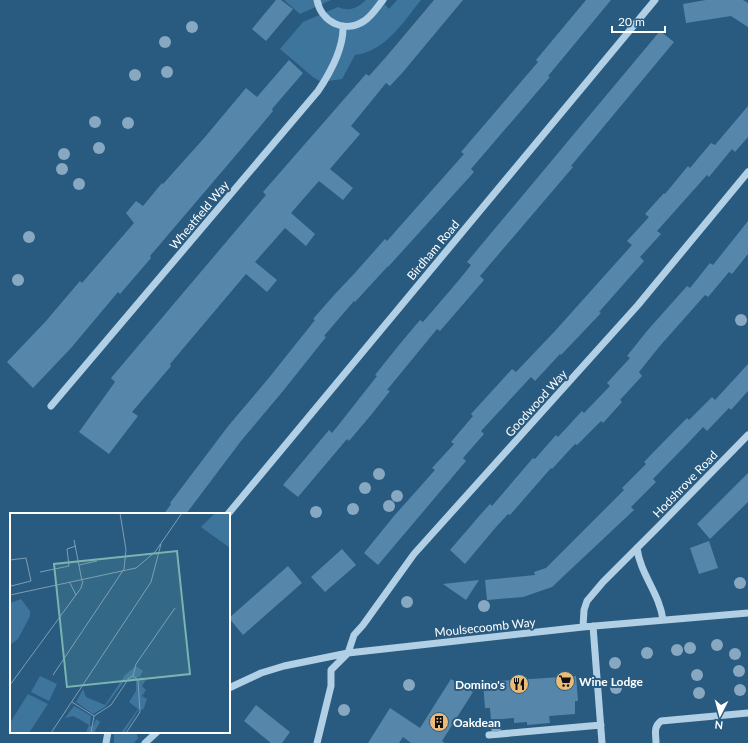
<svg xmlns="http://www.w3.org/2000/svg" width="748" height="743" font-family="Lato,sans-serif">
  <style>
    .green { fill: #3e759d }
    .building { fill: #5687ab }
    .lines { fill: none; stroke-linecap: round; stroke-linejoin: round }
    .minor { stroke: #b1d0e5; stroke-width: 7 }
    .tree { fill: #87a8c0 }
    .labels { text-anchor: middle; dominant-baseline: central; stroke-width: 4; stroke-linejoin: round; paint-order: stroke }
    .street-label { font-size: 12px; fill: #fff; stroke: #295b80 }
    .poi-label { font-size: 12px; font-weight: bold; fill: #fff; stroke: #295b80; text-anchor: start }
    .inset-road { fill: none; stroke: #7f9db3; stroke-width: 1 }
    .view { fill: #7bb4af; fill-opacity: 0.15; stroke: #7bb4af; stroke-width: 2 }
    .inset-edge { fill: none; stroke: #fff; stroke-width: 2 }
  </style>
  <rect width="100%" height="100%" fill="#295b80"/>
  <!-- green -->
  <path class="green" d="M 284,0 L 331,0 L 300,14 Z
    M 366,0 L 381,0 L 389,9 L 397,0 L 421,0 C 403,22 386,51 355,55 L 342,79 L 321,82 L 313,77 L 280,49 L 303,22 L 338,7 C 349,12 358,8 366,0 Z
    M 114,732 L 136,732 L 138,738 L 134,743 L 114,743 Z"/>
  <!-- building -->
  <path class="building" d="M 276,0 L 281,0 L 293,9 L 266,41 L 252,29 Z
    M 434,0 L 463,0 L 403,72 L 390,86 L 386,83 L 351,126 L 360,134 L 330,169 L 353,188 L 343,200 L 319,181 L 291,213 L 315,234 L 306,246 L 285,228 L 255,262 L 277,280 L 267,292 L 246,274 L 170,364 L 171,366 L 132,412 L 138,416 L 109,454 L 79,432 L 115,382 L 111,378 L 266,195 L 263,192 L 366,74 L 369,76 L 386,57 Z
    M 586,0 L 611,0 L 548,76 L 550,77 L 471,169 L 474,172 L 388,267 L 388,266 L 355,302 L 354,301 L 324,336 L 326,337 L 283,391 L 241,441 L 186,514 L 164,514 L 171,504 L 170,503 L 229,425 L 268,379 L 315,320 L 313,319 L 335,294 L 354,274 L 385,239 L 387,241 L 402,224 L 464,154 L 461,152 L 526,76 L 538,62 L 536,60 Z
    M 706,0 L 743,0 L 748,3 L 748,27 L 731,16 L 686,23 L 683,4 Z
    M 660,31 L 674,42 L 571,166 L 573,167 L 480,276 L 484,280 L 440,331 L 437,329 L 387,390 L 390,391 L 371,415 L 349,441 L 347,439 L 298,497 L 283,485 L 329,430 L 332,433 L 344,418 L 377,376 L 375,375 L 399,345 L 420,320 L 423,322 L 459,280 L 471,265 L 467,262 Z
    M 289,60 L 303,73 L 272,109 L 273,111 L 242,148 L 150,256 L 151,258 L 120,294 L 118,292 L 71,348 L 33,388 L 7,362 L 46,321 L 80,281 L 82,283 L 134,223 L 126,213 L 136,201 L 143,206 L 162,183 L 163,184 L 205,137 L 246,88 L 257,97 Z
    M 748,106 L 748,137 L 735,152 L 732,149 L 709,177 L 707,175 L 657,231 L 661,234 L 640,257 L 644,261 L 599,312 L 601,313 L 561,355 L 560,354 L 535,381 L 531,377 L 481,431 L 484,434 L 463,458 L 466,461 L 378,565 L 364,553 L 394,516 L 435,470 L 432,468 L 454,444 L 451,442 L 473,416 L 471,414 L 512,369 L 516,372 L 555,331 L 632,245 L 627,241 L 649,217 L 645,214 L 664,193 L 665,194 L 688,166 L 690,168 L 711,143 L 715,145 Z
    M 748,221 L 748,254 L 732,274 L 729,272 L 708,297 L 705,295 L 659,347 L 639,372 L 642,376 L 620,400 L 622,402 L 613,412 L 603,423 L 601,421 L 577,445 L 575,444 L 552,469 L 551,468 L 510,515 L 508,514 L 496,527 L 465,564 L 450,550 L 481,514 L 490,504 L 492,506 L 533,458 L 535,459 L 556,435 L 558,437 L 582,411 L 584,413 L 610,386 L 607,383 L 630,358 L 627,356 L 647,331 L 687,286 L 690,288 L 710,263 L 713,265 Z
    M 748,364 L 748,391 L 731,410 L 729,408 L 707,431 L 703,427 L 690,441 L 653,479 L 656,482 L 631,507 L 634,510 L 552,587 L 523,597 L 487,600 L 485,580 L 535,575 L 534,572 L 546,568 L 624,490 L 622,488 L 646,464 L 644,462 L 677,428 L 687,418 L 689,420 L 712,397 L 715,400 Z
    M 748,473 L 748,502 L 710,539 L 697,524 Z
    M 709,541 L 718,568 L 699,574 L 690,548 Z
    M 342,549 L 356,565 L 325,592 L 311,577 Z
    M 288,566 L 302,583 L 243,635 L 229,618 Z
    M 479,580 L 466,600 L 443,584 Z
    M 576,676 L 578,701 L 575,701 L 575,714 L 549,716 L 550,723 L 527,725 L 527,722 L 514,723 L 514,718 L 491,720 L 490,708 L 485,708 L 483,682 Z
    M 451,679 L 473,692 L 442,741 L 445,743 L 411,743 L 403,737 L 399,743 L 368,743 L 390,708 L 420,728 Z
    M 256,705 L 290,732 L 282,743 L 271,743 L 244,721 Z"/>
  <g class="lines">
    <!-- minor -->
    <path class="minor" d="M 317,0 C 321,22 345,34 364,21 C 372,16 377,7 383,0
      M 51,406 L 318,91 C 330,73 344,49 343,26
      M 228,514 L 655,0
      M 637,548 C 640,574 660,594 663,620
      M 593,626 L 602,743
      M 583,627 L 584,610 L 587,601 L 603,582 L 661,524 L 748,435
      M 229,688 L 261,673 L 284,666 L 348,653 L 583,627 L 748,613
      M 489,735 L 601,725
      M 106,743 L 108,732
      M 145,743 L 157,732
      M 317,743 L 331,686 L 331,670 L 348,653 L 354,635 L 363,625 L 414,554 L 638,305 L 748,172
      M 656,743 C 656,734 653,727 661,721 L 748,713"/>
  </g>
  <!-- trees -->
  <g class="tree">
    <circle cx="192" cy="27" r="6"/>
    <circle cx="165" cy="42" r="6"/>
    <circle cx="167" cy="72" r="6"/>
    <circle cx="135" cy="75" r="6"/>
    <circle cx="95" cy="122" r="6"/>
    <circle cx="128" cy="123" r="6"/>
    <circle cx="99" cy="148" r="6"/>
    <circle cx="64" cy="154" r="6"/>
    <circle cx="62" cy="169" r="6"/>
    <circle cx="79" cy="184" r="6"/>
    <circle cx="29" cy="237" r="6"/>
    <circle cx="18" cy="280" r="6"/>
    <circle cx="741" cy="320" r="6"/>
    <circle cx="379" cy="474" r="6"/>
    <circle cx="365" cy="488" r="6"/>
    <circle cx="397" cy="496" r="6"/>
    <circle cx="389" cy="506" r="6"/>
    <circle cx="353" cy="509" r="6"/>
    <circle cx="316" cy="512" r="6"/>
    <circle cx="740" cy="583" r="6"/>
    <circle cx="407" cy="602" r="6"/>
    <circle cx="484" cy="606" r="6"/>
    <circle cx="717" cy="645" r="6"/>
    <circle cx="690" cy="648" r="6"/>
    <circle cx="677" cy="650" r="6"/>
    <circle cx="647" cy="653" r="6"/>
    <circle cx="735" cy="654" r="6"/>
    <circle cx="615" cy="663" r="6"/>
    <circle cx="739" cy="671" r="6"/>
    <circle cx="697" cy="675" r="6"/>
    <circle cx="409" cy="685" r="6"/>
    <circle cx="616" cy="688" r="6"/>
    <circle cx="740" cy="690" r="6"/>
    <circle cx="699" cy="693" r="6"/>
    <circle cx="344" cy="710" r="6"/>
    <circle cx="496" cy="726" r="6"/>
  </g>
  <!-- icons -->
  <defs>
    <symbol id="supermarket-disc" viewBox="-11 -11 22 22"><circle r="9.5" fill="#ecbb78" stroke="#295b80"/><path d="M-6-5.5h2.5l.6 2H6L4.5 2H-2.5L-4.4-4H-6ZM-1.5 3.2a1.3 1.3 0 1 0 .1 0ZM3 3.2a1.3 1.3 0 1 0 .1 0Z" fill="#111"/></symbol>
    <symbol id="restaurant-disc" viewBox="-11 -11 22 22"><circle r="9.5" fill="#ecbb78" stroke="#295b80"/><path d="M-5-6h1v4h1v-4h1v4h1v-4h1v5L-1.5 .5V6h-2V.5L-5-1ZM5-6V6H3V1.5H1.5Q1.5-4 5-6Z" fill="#111"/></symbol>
    <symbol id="building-disc" viewBox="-11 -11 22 22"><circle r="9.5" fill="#ecbb78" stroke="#295b80"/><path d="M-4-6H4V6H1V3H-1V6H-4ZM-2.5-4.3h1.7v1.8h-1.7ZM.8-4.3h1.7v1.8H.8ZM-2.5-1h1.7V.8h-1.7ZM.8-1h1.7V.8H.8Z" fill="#111"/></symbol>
  </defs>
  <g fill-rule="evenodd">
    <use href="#supermarket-disc" x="554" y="670" width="22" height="22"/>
    <use href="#restaurant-disc" x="508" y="673" width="22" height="22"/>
    <use href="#building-disc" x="428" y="711" width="22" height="22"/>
  </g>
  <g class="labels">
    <!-- street labels -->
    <g class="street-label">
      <text transform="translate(199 215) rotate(-50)">Wheatfield Way</text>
      <text transform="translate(433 250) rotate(-50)">Birdham Road</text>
      <text transform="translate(536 403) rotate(-48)">Goodwood Way</text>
      <text transform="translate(685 484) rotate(-46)">Hodshrove Road</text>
      <text transform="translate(485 627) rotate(-6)">Moulsecoomb Way</text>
    </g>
    <!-- poi labels -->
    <g class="poi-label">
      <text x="579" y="681">Wine Lodge</text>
      <text x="505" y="684" text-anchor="end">Domino's</text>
      <text x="453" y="722">Oakdean</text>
    </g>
  </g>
  <!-- overview -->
  <g transform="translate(10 513)">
    <rect width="220" height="220" fill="#295b80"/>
    <path d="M 205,0 L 220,0 L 220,35 L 191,14 ZM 11,86 L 20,98 L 20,103 L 8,126 L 0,132 L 0,90 ZM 126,153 L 133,158 L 130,163 L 119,169 L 116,166 L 95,194 L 83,201 L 66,189 L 73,176 L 76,184 L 95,192 L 115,162 ZM 30,163 L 47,171 L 39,188 L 21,179 ZM 131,164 L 136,167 L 132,173 L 136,177 L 132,183 L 137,186 L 133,197 L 129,196 L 114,220 L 111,220 L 128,196 L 119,189 L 126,178 L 126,167 ZM 18,181 L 38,191 L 19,220 L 0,220 L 0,210 ZM 64,193 L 81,203 L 80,213 L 83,213 L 86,206 L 90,209 L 84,220 L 76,220 L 79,212 L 69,206 L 63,203 L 55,205 Z" fill="#3e759d"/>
    <path class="inset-road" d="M 64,27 L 72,68M 0,47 L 16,45 L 21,68 L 1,73 L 0,68M 69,52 L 87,48M 30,59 L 59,53 L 57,36 L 66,33M 60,70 L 66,82M 0,82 L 126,55 L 145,39 L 172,0M 43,162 L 114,56 L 116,37 L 110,0M 123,163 L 126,151 L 165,95M 0,172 L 71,75 L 73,68M 62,189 L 84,203M 41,220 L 141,69 L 151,31M 81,220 L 84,203 L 101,192 L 119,165 L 123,163 L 128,167 L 130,199 L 116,220"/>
    <path class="view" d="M 167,38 L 180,161 L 57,174 L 44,51 Z"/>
    <rect width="220" height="220" class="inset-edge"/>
  </g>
  <!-- north arrow -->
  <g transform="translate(720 715) rotate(186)" stroke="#295b80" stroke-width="3" paint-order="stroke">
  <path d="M0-3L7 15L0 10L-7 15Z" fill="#ffffff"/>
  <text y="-6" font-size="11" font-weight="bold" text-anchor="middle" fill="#ffffff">N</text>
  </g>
  <!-- scale -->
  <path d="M612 26v6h53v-6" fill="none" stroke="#ffffff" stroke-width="2"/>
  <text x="618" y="26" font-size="12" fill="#ffffff" stroke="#295b80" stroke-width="3" paint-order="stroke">20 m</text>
</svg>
